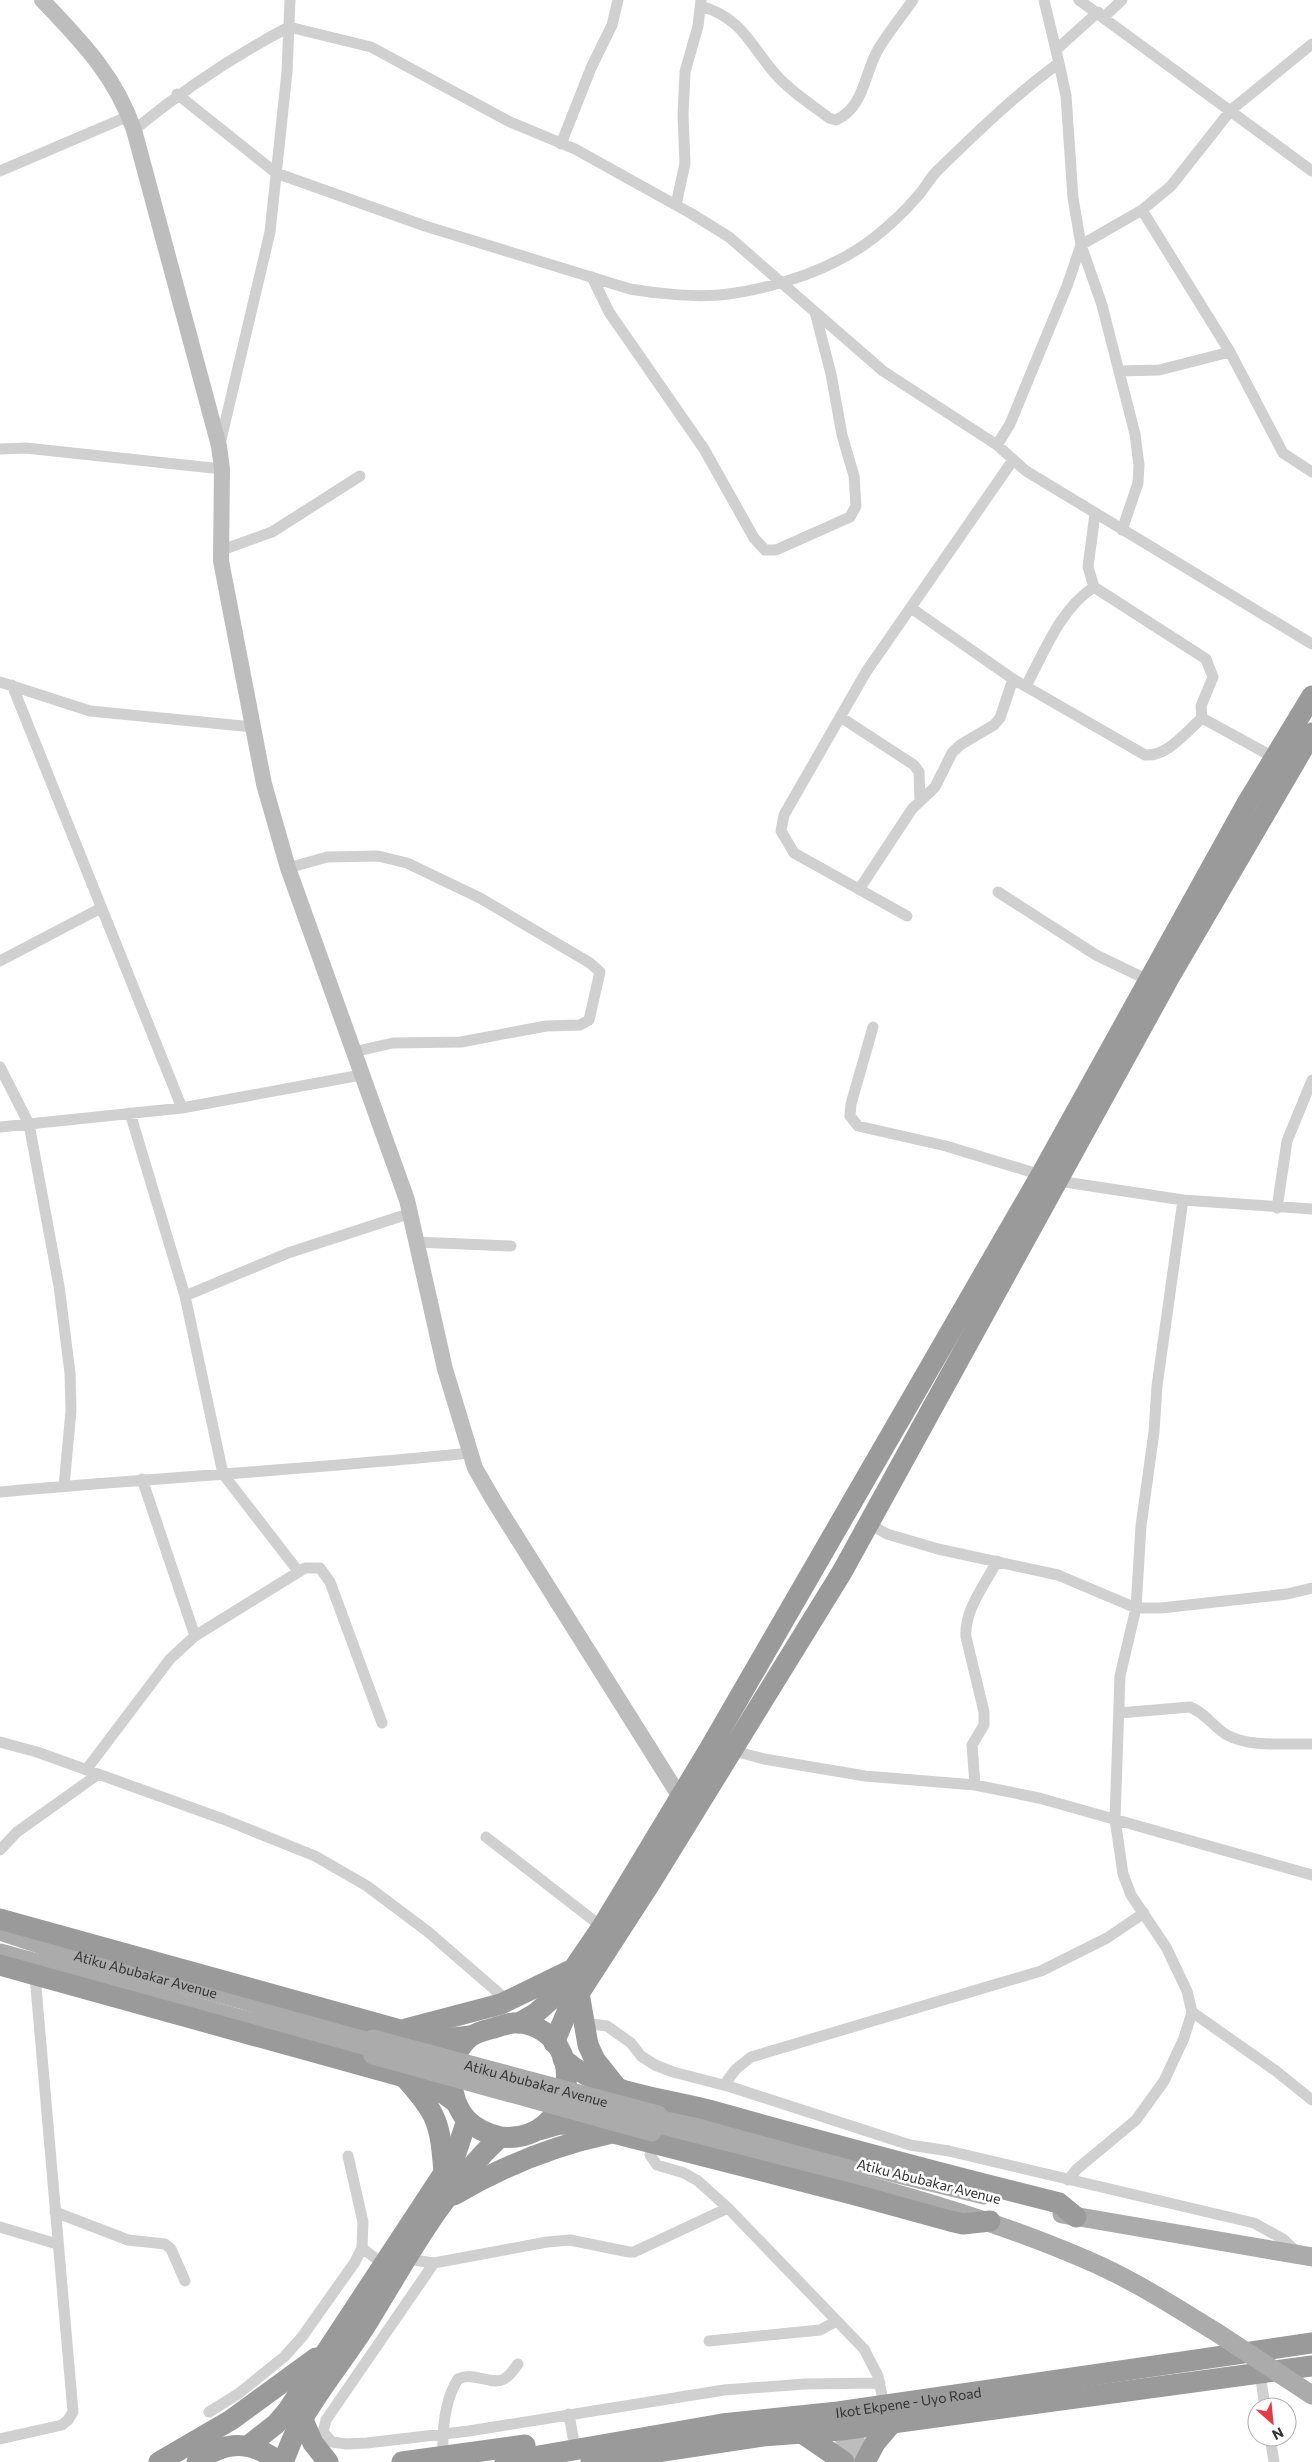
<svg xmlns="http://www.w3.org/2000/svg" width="1312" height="2462" font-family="Commissioner,sans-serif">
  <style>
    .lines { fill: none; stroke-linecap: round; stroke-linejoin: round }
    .street { stroke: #d0d0d0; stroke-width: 11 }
    .secondary { stroke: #bdbdbd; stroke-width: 16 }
    .primary { stroke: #ababab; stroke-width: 19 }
    .highway { stroke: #9a9a9a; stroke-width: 21 }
    .primary-bridge { stroke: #ababab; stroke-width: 19 }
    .labels { text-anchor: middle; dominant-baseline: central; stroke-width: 5; stroke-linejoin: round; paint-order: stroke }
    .street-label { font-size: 14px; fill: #333; stroke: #fff }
  </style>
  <rect width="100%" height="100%" fill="#fff"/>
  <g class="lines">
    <!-- street -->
    <path class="street" d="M 1079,0 L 1312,171
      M 701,6 C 744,19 750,46 778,77 C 793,93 812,105 829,118 L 836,120 C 865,107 864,72 879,48 C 889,31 902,16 913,0
      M 1104,17 L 1122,0
      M 1057,49 L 1098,12
      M 1059,63 L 1066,96 L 1073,198 L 1081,245 L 1102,305 L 1135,434 L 1139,465 L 1138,483 L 1122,530
      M 177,94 L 276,173 L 425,226 L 630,289 C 658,294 700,298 728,294 C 779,287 834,269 875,237 C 890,225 904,212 916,198 C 924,190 929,179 937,171 C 976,133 1015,95 1059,63 L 1044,0
      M 134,130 C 183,90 233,56 289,27 L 371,47 L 508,121 L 575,149 L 692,214 L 729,237 L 883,371 L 997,445 L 1026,471 L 1312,644
      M 561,144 L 591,68 L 612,25 L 618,0
      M 0,171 L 129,116
      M 676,205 L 685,163 L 683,115 L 685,72 L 698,26 L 701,0
      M 1142,210 L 1230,352 L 1283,453 L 1312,472
      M 592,277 L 609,312 L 704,449 L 754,538 L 765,550 L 776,550 L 850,517 L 856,506 L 854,476 L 842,435 L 831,374 L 815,312
      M 1119,371 L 1159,370 L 1230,352
      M 220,444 L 270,232 L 287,72 L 290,0
      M 997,445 L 1010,424 L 1067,286 L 1081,245 L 1142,210 L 1171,186 L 1231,110 L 1312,44
      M 0,449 L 26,448 L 222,469
      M 1095,514 L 1088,567 L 1094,587 L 1206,659 L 1213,677 L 1201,706 L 1202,718
      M 222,550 L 272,532 L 360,476
      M 911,608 L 1013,679 L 1145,755 C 1167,757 1186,732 1202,718
      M 0,682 L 90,711 L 253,727
      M 12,685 L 182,1108
      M 1026,686 C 1045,651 1060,609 1094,587
      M 842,718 L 914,765 L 919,772 L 920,801
      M 1202,718 L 1275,758
      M 288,868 L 327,857 L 378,856 L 407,863 L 480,898 L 590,963 L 600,972 L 589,1020 L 580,1025 L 546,1026 L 461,1042 L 393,1043 L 353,1052
      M 860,888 L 912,809 L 935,787 L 952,753 L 960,745 L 994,725 L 1000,718 L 1013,679
      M 998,892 L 1096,955 L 1152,982
      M 907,916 L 794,853 L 781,831 L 784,815 L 866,672 L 1013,460
      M 0,961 L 101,908
      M 873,1027 L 851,1104 L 850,1116 L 858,1126 L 946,1146 L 1041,1175
      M 0,1067 L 29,1124 L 59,1286 L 70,1373 L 71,1411 L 64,1486
      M 130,1113 L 185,1296 L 223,1474 L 298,1571
      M 0,1127 L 182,1108 L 361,1075
      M 1058,1181 L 1183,1200 L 1312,1209
      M 1277,1208 L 1287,1141 L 1312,1080
      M 416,1242 L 511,1246
      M 185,1296 L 288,1253 L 411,1213
      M 142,1479 L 195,1636
      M 0,1492 C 157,1478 314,1469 470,1453
      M 869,1524 L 887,1534 L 938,1549 L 1058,1575 L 1136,1608 L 1161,1608 L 1287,1594 L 1312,1588
      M 1119,1713 L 1190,1707 C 1206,1713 1213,1727 1227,1735 C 1251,1748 1285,1743 1312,1744
      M 0,1742 L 37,1752 L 223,1819 L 315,1856 L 367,1886 L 427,1931 L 508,2001
      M 734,1751 L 764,1759 L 865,1776 L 975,1785 L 1039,1798 L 1312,1875
      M 86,1770 L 170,1659 L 195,1636 L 305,1568 L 320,1568 L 330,1582 L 382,1723
      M 975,1785 L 972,1745 L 984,1725 L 984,1712 L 966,1637 C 964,1610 985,1585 997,1561
      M 486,1837 L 602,1927
      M 0,1850 L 17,1832 L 97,1775
      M 1192,2012 L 1276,2071 L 1312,2100
      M 584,2023 L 607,2026 L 631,2043 L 641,2056 L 655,2065 L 673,2072 L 731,2087 L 910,2145 L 949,2151 L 1254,2223 L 1283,2239 L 1298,2253
      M 724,2085 L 736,2069 L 751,2057 L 1041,1971 L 1107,1938 L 1144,1913
      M 654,2144 L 650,2155 L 657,2165 L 684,2173 L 698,2181 L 728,2208 L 864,2349 L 878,2376 L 884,2405
      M 1068,2180 L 1077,2169 L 1136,2120 L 1164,2081 L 1184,2038 L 1192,2012 L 1187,1991 L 1166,1947 L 1131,1895 L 1123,1874 L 1115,1819 L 1120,1676 L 1136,1608 L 1141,1526 L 1154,1432 L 1157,1386 L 1183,1200
      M 55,2212 L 128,2240 L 165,2244 L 171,2249 L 185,2281
      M 0,2227 L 57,2244
      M 362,2248 L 383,2264
      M 407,2259 L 434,2263 L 547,2242 L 570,2240 L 629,2252 L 634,2252 L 728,2208
      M 434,2263 L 326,2420 L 323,2432 L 332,2442 L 346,2444 L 367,2443 L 469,2431 L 724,2390 L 805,2384 L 880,2383
      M 709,2341 L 820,2330 L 837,2321
      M 1260,2373 L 1265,2407
      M 209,2412 L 238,2394 L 284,2357 L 302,2337 L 355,2262 L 362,2248 L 363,2222 L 348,2156
      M 569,2414 L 573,2437
      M 1270,2437 L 1274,2462
      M 0,2439 L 62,2425 L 68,2420 L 73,2412 L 35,1976
      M 443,2457 C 442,2431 444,2401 458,2379 C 474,2371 492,2386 504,2379 C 510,2376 514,2369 518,2364"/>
    <!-- secondary -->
    <path class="secondary" d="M 42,0 C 81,41 115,75 134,130 L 219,446 L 222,469 L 221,561 L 264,784 L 288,868 L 407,1200 L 445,1369 L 475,1468 L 494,1501 L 680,1797
      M 854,2428 L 862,2462
      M 841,2430 L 848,2462"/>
    <!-- primary -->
    <g class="primary">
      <path id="s1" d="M 0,1931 L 51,1948 L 240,1999 L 373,2039"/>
      <path d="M 0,1953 L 373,2055"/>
      <path d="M 658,2115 L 984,2195"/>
      <path d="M 652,2132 C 798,2168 949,2200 1087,2260 C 1132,2279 1175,2307 1216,2332"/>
      <path d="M 1062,2214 L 1312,2257"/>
    </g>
    <!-- highway -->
    <g class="highway">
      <path d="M 0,1919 L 426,2037 L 443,2039 L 471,2036"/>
      <path d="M 0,1965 L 411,2079 L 433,2086 L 454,2101"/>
      <path d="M 579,1993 L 588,2045 L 595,2060 L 618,2089"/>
      <path d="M 519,2023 L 536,2013 L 555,1996 L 602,1927 L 710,1748 L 1041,1175 L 1246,805 L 1312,696"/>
      <path d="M 406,2029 L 501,2004 L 569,1971"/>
      <path d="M 554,2043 L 567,2012 L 651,1882 L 842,1572 L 1170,976 L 1312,733"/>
      <path d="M 563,2059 C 605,2095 660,2097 712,2111 C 827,2143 943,2174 1059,2203 L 1076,2217"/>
      <path d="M 404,2077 C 438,2114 440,2123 444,2172"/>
      <path d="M 539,2130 L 560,2124 L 582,2125 L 852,2194 L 950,2221 L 963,2224 L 990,2221"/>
      <path d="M 454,2195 C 503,2166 552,2146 608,2134"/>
      <path d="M 303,2420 L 313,2443 L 328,2462"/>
      <path d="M 802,2433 L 844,2462"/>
      <path d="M 248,2446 L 276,2424 L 288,2410 L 455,2156 L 467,2120"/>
      <path d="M 159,2462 L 231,2420 L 316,2358"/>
      <path d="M 197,2462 C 225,2440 251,2440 279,2462"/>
      <path d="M 283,2462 C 288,2451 292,2438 298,2427 C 317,2391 344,2360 366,2325 C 406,2260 443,2190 500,2137 C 576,2145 592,2035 521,2023 C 512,2022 503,2025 494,2028 C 486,2030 477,2032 470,2037 C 446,2057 447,2098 467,2120 C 476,2129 488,2134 500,2137"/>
      <path d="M 402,2462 L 525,2445"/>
      <path id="s2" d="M 505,2462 L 722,2424 L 838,2412 L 1312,2343"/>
      <path d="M 591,2462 L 763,2436 L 841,2430 L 1312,2366"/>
      <path d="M 865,2462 L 875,2443 L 892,2423"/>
    </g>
    <!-- primary-bridge -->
    <g class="primary-bridge">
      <path id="s3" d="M 373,2039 L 658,2115"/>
      <path d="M 373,2055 L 652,2132"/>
      <path d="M 1216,2332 L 1312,2395"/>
    </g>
  </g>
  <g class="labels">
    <!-- street labels -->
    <g class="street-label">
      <text stroke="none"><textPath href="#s1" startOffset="152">Atiku Abubakar Avenue</textPath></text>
      <text stroke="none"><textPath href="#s3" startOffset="169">Atiku Abubakar Avenue</textPath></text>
      <text transform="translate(929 2181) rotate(14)">Atiku Abubakar Avenue</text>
      <text stroke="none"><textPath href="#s2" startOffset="408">Ikot Ekpene - Uyo Road</textPath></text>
    </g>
  </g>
  <!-- north arrow -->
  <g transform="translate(1272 2422) rotate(153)"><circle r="24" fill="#ffffff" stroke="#adadad"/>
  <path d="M0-4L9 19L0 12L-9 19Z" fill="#e63946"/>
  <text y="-8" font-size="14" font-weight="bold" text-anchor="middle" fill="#333333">N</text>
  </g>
</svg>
